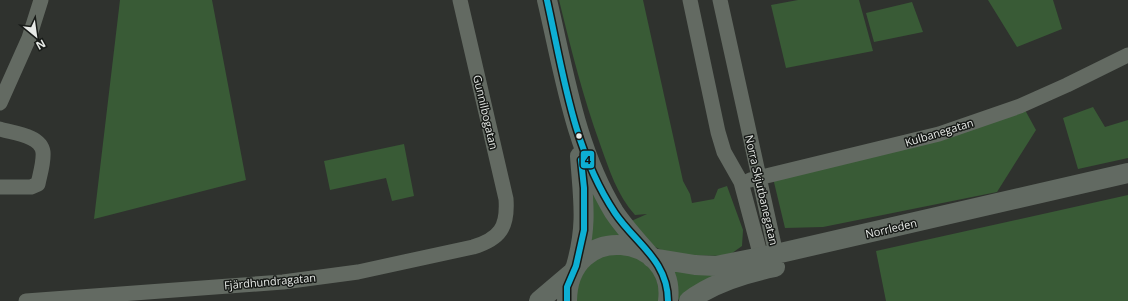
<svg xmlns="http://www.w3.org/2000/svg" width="1128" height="301" font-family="'Open Sans',sans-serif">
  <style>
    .green { fill: #395b36 }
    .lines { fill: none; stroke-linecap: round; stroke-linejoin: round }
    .minor { stroke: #636a62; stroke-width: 15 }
    .major { stroke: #626a62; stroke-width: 20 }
    .bus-1-casing { stroke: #171a17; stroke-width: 9 }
    .bus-1 { stroke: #0dafd3; stroke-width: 6 }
    .bus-dot { fill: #e7eae7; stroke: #171a17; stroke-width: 1.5 }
    .labels { text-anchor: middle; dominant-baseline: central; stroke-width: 3; stroke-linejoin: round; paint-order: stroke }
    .street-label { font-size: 11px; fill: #e7eae7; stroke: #171a17 }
    .line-badge { stroke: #171a17; stroke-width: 1.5 }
    .pale-badge-label { font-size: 11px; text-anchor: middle; font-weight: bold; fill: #111 }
  </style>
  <rect width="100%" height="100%" fill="#2f322e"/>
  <!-- green -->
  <path class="green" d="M 120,0 L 212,0 L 246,180 L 94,219 Z
    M 559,0 L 643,0 L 683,181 L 690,194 L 692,203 L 714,199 L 718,189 L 727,186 L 743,230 L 742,246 L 728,256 L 672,255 L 653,246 L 629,222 L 647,214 L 635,215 C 617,195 609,169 600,144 C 583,97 571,49 559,0 Z
    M 798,0 L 859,0 L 873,51 L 786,68 L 771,5 Z
    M 988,0 L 1053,0 L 1062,29 L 1017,47 Z
    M 912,2 L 923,32 L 874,42 L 866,13 Z
    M 1093,107 L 1105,127 L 1128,120 L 1128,158 L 1078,169 L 1063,118 Z
    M 1025,110 L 1036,130 L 997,192 L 823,227 L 785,228 L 773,178 Z
    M 404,144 L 414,196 L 392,201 L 386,178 L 330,190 L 324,161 Z
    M 593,191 L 622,238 L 589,244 Z
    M 1128,195 L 1128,301 L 886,301 L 876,251 Z
    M 620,253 C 652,260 656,270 661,301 L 574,301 C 580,269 585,258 620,253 Z
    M 748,267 L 691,290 L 678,300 L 670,270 L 702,275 Z"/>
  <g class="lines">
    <!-- minor -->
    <path class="minor" d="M 690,0 L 718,132 L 724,152 L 741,182 L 761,257 L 770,268 L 776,254 L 720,0
      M 0,103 L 29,38 L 41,0
      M 0,129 C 12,133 41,135 43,152 C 44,162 40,174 38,184 L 31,187 L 0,187
      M 750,180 L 939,134 L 1020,106 L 1067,85 L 1128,55
      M 26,301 L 283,282 L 358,272 L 473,247 C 500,239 508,227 506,199 L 460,0"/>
    <!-- major -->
    <path class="major" d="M 547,0 C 564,72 575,148 614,212 C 624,227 637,241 649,255
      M 652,258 L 695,265 L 716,266 L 776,254 L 1128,173
      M 576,266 C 588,224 583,199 580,156
      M 539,301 L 572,273
      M 567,301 C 568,219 677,234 668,301
      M 689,301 C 714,282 745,273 775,267"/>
    <defs>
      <path id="bus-1" d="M 547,0 C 563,72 573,150 615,213 C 635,243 668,260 668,301
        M 567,301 L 567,287 L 576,266 L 584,230 L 584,188 L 581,160"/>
    </defs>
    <!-- bus-1 casing -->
    <use href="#bus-1" class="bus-1-casing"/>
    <!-- bus-1 -->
    <use href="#bus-1" class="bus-1"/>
  </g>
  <!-- markers -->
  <circle class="bus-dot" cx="579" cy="136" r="3.5"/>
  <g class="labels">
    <!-- street labels -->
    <g class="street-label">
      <text transform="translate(486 112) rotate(77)">Gunnilbogatan</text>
      <text transform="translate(939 132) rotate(-17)">Kulbanegatan</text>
      <text transform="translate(762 190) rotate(77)">Norra Skjutbanegatan</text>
      <text transform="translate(891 228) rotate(-13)">Norrleden</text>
      <text transform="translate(270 281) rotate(-5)">Fjärdhundragatan</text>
    </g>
  </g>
  <rect class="line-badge" x="580" y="150" width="15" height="19" rx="4" fill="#0dafd3"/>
  <g class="pale-badge-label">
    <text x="588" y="164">4</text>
  </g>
  <!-- north arrow -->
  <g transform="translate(36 36) rotate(151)" stroke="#171a17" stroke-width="3" paint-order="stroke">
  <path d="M0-3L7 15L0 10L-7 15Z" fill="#e7eae7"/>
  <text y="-6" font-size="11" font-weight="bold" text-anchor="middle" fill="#e7eae7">N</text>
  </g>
</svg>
